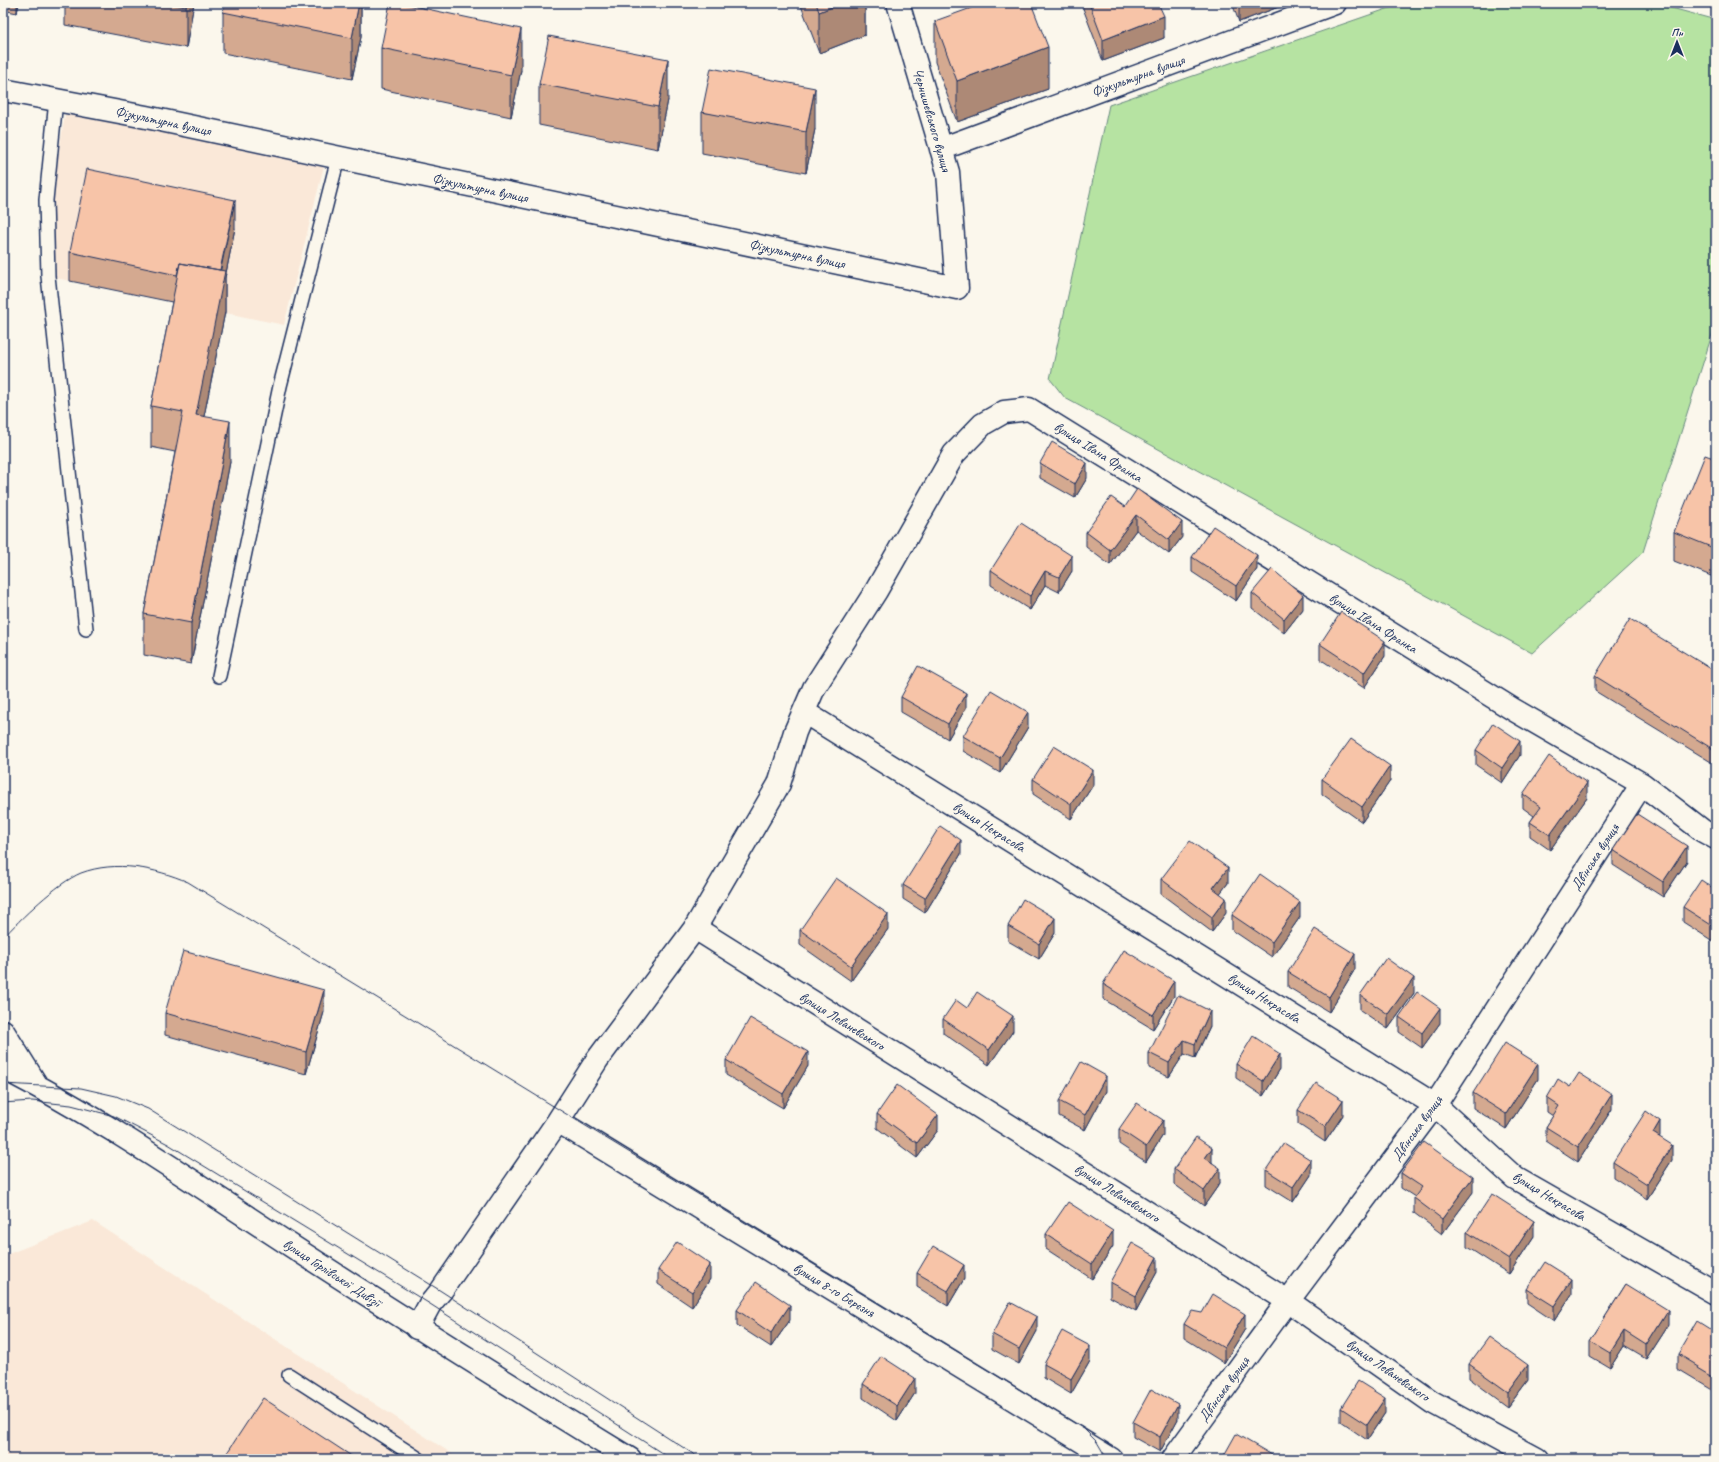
<svg xmlns="http://www.w3.org/2000/svg" width="1719" height="1462" font-family="Caveat,sans-serif">
  <style>
    .built { fill: #fae8d8 }
    .pitch { fill: #b6e3a2; stroke: #688980 }
    .lines { fill: none; stroke-linecap: round; stroke-linejoin: round }
    .service-casing { stroke: #1b2f5e; stroke-width: 16 }
    .minor-casing { stroke: #1b2f5e; stroke-width: 25 }
    .secondary-casing { stroke: #1b2f5e; stroke-width: 25 }
    .service { stroke: #fbf7ec; stroke-width: 13 }
    .minor { stroke: #fbf7ec; stroke-width: 22 }
    .secondary { stroke: #fbf7ec; stroke-width: 22 }
    .tram { stroke: #1b2f5e; stroke-width: 1 }
    .wall { fill: #d4a990; stroke: #1b2f5e }
    .shaded-wall { fill: #ad8976; stroke: #1b2f5e }
    .building { fill: #f7c4a8; stroke: #1b2f5e }
    .labels { text-anchor: middle; dominant-baseline: central; stroke-width: 3; stroke-linejoin: round; paint-order: stroke }
    .street-label { font-size: 14px; fill: #1b2f5e; stroke: #fbf7ec }
  </style>
  <rect width="100%" height="100%" fill="#fbf7ec"/>
  <filter id="ink" filterUnits="userSpaceOnUse"><feTurbulence type="fractalNoise" baseFrequency=".025" numOctaves="2"/><feDisplacementMap in="SourceGraphic" scale="8" xChannelSelector="R" yChannelSelector="G"/><feConvolveMatrix kernelMatrix="1 2 1 2 8 2 1 2 1" color-interpolation-filters="sRGB"/></filter>
  <g filter="url(#ink)">
    <!-- built -->
    <path class="built" d="M 66,109 L 325,162 L 284,325 L 56,278 L 53,214 L 54,180 Z
      M 93,1221 L 460,1459 L 3,1459 L 3,1256 Z"/>
    <!-- pitch -->
    <path class="pitch" d="M 1404,3 L 1653,3 L 1716,20 L 1716,322 L 1643,552 L 1532,653 L 1065,398 L 1050,379 L 1109,105 Z"/>
    <g class="lines">
      <defs>
        <path id="service" d="M 56,100 L 46,200 L 48,276 L 86,629
          M 219,676 L 280,386 L 338,158
          M 289,1375 L 419,1459"/>
        <path id="minor" d="M 3,90 L 146,117 L 957,288 L 948,172 L 898,3
          M 941,149 L 1335,3
          M 804,712 L 1116,906 L 1435,1105 L 1515,1178 L 1716,1293
          M 695,928 L 1288,1301 L 1432,1402 L 1537,1459
          M 558,1121 L 1111,1459
          M 417,1328 L 430,1304 L 441,1291 L 558,1121 L 597,1060 L 695,928 L 779,784 L 795,732 L 814,688 L 876,591 L 954,454 L 983,424 L 1004,412 L 1029,409 L 1514,710 L 1642,784 L 1703,831 L 1716,838
          M 1173,1459 L 1288,1301 L 1435,1105 L 1642,784"/>
        <path id="secondary" d="M 3,1031 L 36,1084
          M 3,1068 C 103,1119 196,1184 290,1245 C 402,1318 516,1389 630,1459"/>
      </defs>
      <!-- service casing -->
      <use href="#service" class="service-casing"/>
      <!-- minor casing -->
      <use href="#minor" class="minor-casing"/>
      <!-- secondary casing -->
      <use href="#secondary" class="secondary-casing"/>
      <!-- service -->
      <use href="#service" class="service"/>
      <!-- minor -->
      <use href="#minor" class="minor"/>
      <!-- secondary -->
      <use href="#secondary" class="secondary"/>
      <!-- tram -->
      <path class="tram" d="M 3,938 C 20,919 57,883 81,873 C 116,860 155,868 188,882 L 576,1120 L 1083,1428 L 1097,1442 L 1107,1459
        M 3,1084 L 81,1088 L 116,1096 L 148,1109 L 441,1291 L 701,1459
        M 3,1103 L 32,1101 L 71,1105 L 114,1116 L 168,1144 L 430,1304 L 671,1459"/>
    </g>
    <!-- wall -->
    <path class="wall" d="M 3,3 L 19,3 L 17,13 L 3,10 Z
      M 65,3 L 194,3 L 186,48 L 65,25 Z
      M 361,3 L 361,37 L 352,79 L 223,53 L 223,12 Z
      M 800,3 L 865,3 L 865,35 L 819,53 Z
      M 1081,3 L 1158,3 L 1164,38 L 1103,61 Z
      M 1232,3 L 1289,3 L 1239,22 Z
      M 935,21 L 1048,89 L 957,122 L 935,62 Z
      M 381,48 L 521,70 L 511,117 L 381,89 Z
      M 539,84 L 668,100 L 658,149 L 539,125 Z
      M 702,112 L 815,129 L 806,173 L 702,153 Z
      M 235,228 L 225,278 L 225,312 L 204,416 L 230,462 L 191,664 L 144,655 L 144,614 L 175,452 L 151,447 L 151,406 L 172,302 L 70,281 L 70,252 Z
      M 1716,459 L 1716,578 L 1674,561 L 1674,532 Z
      M 1040,463 L 1087,478 L 1075,498 L 1040,478 Z
      M 1125,507 L 1182,537 L 1169,554 L 1136,530 L 1110,565 L 1086,547 L 1086,532 Z
      M 1192,557 L 1257,569 L 1236,601 L 1192,572 Z
      M 991,570 L 1072,571 L 1059,592 L 1045,585 L 1030,610 L 991,585 Z
      M 1252,593 L 1303,609 L 1284,633 L 1252,608 Z
      M 1320,644 L 1385,656 L 1364,688 L 1320,659 Z
      M 1716,672 L 1716,765 L 1595,691 L 1595,676 Z
      M 901,697 L 966,708 L 948,739 L 901,712 Z
      M 1028,727 L 1000,773 L 963,751 L 963,736 Z
      M 1476,750 L 1520,755 L 1502,783 L 1476,765 Z
      M 1033,779 L 1093,785 L 1071,819 L 1033,794 Z
      M 1322,779 L 1390,781 L 1362,822 L 1322,794 Z
      M 1523,794 L 1587,798 L 1550,850 L 1530,836 L 1530,822 L 1534,816 L 1523,808 Z
      M 1613,850 L 1687,861 L 1663,897 L 1613,865 Z
      M 961,854 L 925,913 L 903,899 L 903,885 Z
      M 1161,879 L 1228,883 L 1220,893 L 1226,913 L 1212,932 L 1161,894 Z
      M 1716,890 L 1716,943 L 1683,922 L 1683,907 Z
      M 1232,915 L 1300,917 L 1272,957 L 1232,930 Z
      M 1008,926 L 1055,933 L 1039,959 L 1008,941 Z
      M 888,929 L 851,981 L 800,945 L 800,930 Z
      M 1355,969 L 1329,1012 L 1288,987 L 1288,972 Z
      M 1103,984 L 1174,996 L 1153,1029 L 1103,999 Z
      M 1414,993 L 1388,1029 L 1360,1010 L 1360,995 Z
      M 967,1008 L 1013,1031 L 989,1065 L 943,1033 L 943,1019 Z
      M 324,1012 L 306,1074 L 165,1035 L 165,1013 Z
      M 1399,1017 L 1440,1023 L 1422,1048 L 1399,1032 Z
      M 1210,1026 L 1195,1058 L 1184,1054 L 1169,1077 L 1149,1068 L 1149,1053 Z
      M 726,1060 L 808,1066 L 783,1108 L 726,1075 Z
      M 1236,1064 L 1280,1069 L 1263,1096 L 1236,1078 Z
      M 1538,1079 L 1506,1129 L 1473,1108 L 1473,1093 Z
      M 1106,1091 L 1085,1130 L 1059,1116 L 1059,1101 Z
      M 1547,1098 L 1612,1109 L 1578,1162 L 1546,1141 L 1546,1127 L 1553,1116 L 1547,1112 Z
      M 1298,1110 L 1343,1115 L 1325,1142 L 1298,1124 Z
      M 877,1114 L 938,1130 L 917,1158 L 877,1128 Z
      M 1119,1129 L 1163,1135 L 1146,1162 L 1119,1144 Z
      M 1660,1136 L 1659,1137 L 1672,1160 L 1647,1199 L 1613,1177 L 1613,1162 Z
      M 1212,1162 L 1220,1183 L 1204,1206 L 1174,1184 L 1174,1169 Z
      M 1266,1170 L 1311,1175 L 1293,1202 L 1266,1185 Z
      M 1401,1173 L 1473,1192 L 1442,1234 L 1414,1213 L 1414,1198 L 1415,1197 L 1401,1188 Z
      M 1467,1232 L 1534,1236 L 1509,1274 L 1467,1247 Z
      M 1046,1234 L 1113,1246 L 1092,1279 L 1046,1249 Z
      M 658,1270 L 710,1279 L 692,1307 L 658,1284 Z
      M 1157,1272 L 1136,1311 L 1110,1297 L 1110,1282 Z
      M 917,1273 L 964,1279 L 948,1306 L 917,1287 Z
      M 1626,1284 L 1668,1325 L 1646,1359 L 1624,1346 L 1610,1368 L 1590,1356 L 1590,1341 Z
      M 1527,1289 L 1572,1294 L 1554,1321 L 1527,1303 Z
      M 737,1310 L 790,1320 L 771,1347 L 737,1325 Z
      M 1184,1324 L 1245,1329 L 1224,1363 L 1184,1338 Z
      M 1037,1331 L 1019,1364 L 992,1349 L 992,1334 Z
      M 1716,1334 L 1716,1386 L 1713,1390 L 1678,1369 L 1678,1354 Z
      M 1090,1361 L 1071,1394 L 1044,1378 L 1044,1364 Z
      M 1469,1364 L 1528,1380 L 1508,1407 L 1469,1378 Z
      M 863,1384 L 915,1393 L 897,1421 L 863,1398 Z
      M 1341,1408 L 1385,1413 L 1367,1440 L 1341,1422 Z
      M 1178,1419 L 1160,1452 L 1133,1437 L 1133,1422 Z"/>
    <!-- shaded-wall -->
    <path class="shaded-wall" d="M 17,3 L 19,3 L 17,13 Z
      M 186,3 L 194,3 L 186,48 Z
      M 359,3 L 361,3 L 361,37 L 352,79 L 352,38 Z
      M 842,3 L 865,3 L 865,35 L 819,53 L 819,12 Z
      M 1239,3 L 1289,3 L 1239,22 Z
      M 1164,16 L 1164,38 L 1103,61 L 1103,40 Z
      M 521,29 L 521,70 L 511,117 L 511,75 Z
      M 1048,47 L 1048,89 L 957,122 L 957,81 Z
      M 668,59 L 668,100 L 658,149 L 658,107 Z
      M 815,88 L 815,129 L 806,173 L 806,132 Z
      M 235,200 L 235,228 L 225,278 L 225,312 L 196,456 L 196,415 L 218,283 Z
      M 230,421 L 230,462 L 191,664 L 191,623 Z
      M 1087,463 L 1087,478 L 1075,498 L 1075,484 Z
      M 1136,515 L 1136,530 L 1110,565 L 1110,550 Z
      M 1182,522 L 1182,537 L 1169,554 L 1169,540 Z
      M 1257,555 L 1257,569 L 1236,601 L 1236,586 Z
      M 1072,556 L 1072,571 L 1059,592 L 1059,577 Z
      M 1045,571 L 1045,585 L 1030,610 L 1030,596 Z
      M 1303,595 L 1303,609 L 1284,633 L 1284,619 Z
      M 1385,641 L 1385,656 L 1364,688 L 1364,673 Z
      M 966,693 L 966,708 L 948,739 L 948,724 Z
      M 1028,712 L 1028,727 L 1000,773 L 1000,758 Z
      M 1520,741 L 1520,755 L 1502,783 L 1502,768 Z
      M 1390,766 L 1390,781 L 1362,822 L 1362,807 Z
      M 1093,770 L 1093,785 L 1071,819 L 1071,804 Z
      M 1587,783 L 1587,798 L 1550,850 L 1550,835 Z
      M 961,840 L 961,854 L 925,913 L 925,898 Z
      M 1687,846 L 1687,861 L 1663,897 L 1663,882 Z
      M 1228,868 L 1228,883 L 1213,903 L 1213,888 Z
      M 1226,898 L 1226,913 L 1212,932 L 1212,917 Z
      M 1300,902 L 1300,917 L 1272,957 L 1272,942 Z
      M 888,914 L 888,929 L 851,981 L 851,966 Z
      M 1055,918 L 1055,933 L 1039,959 L 1039,944 Z
      M 1355,954 L 1355,969 L 1329,1012 L 1329,997 Z
      M 1414,978 L 1414,993 L 1388,1029 L 1388,1014 Z
      M 1174,981 L 1174,996 L 1153,1029 L 1153,1015 Z
      M 324,990 L 324,1012 L 306,1074 L 306,1052 Z
      M 1440,1008 L 1440,1023 L 1422,1048 L 1422,1033 Z
      M 1210,1011 L 1210,1026 L 1195,1058 L 1195,1044 Z
      M 1013,1016 L 1013,1031 L 989,1065 L 989,1050 Z
      M 1184,1040 L 1184,1054 L 1169,1077 L 1169,1063 Z
      M 808,1052 L 808,1066 L 783,1108 L 783,1094 Z
      M 1280,1054 L 1280,1069 L 1263,1096 L 1263,1081 Z
      M 1538,1064 L 1538,1079 L 1506,1129 L 1506,1114 Z
      M 1106,1076 L 1106,1091 L 1085,1130 L 1085,1115 Z
      M 1612,1094 L 1612,1109 L 1578,1162 L 1578,1147 Z
      M 1343,1100 L 1343,1115 L 1325,1142 L 1325,1127 Z
      M 938,1115 L 938,1130 L 917,1158 L 917,1143 Z
      M 1163,1120 L 1163,1135 L 1146,1162 L 1146,1147 Z
      M 1660,1121 L 1660,1136 L 1653,1148 L 1653,1133 Z
      M 1672,1145 L 1672,1160 L 1647,1199 L 1647,1184 Z
      M 1212,1148 L 1212,1163 L 1205,1158 Z
      M 1311,1160 L 1311,1175 L 1293,1202 L 1293,1187 Z
      M 1220,1168 L 1220,1183 L 1204,1206 L 1204,1191 Z
      M 1473,1177 L 1473,1192 L 1442,1234 L 1442,1219 Z
      M 1534,1221 L 1534,1236 L 1509,1274 L 1509,1259 Z
      M 1113,1231 L 1113,1246 L 1092,1279 L 1092,1264 Z
      M 1157,1257 L 1157,1272 L 1136,1311 L 1136,1296 Z
      M 710,1264 L 710,1279 L 692,1307 L 692,1292 Z
      M 964,1265 L 964,1279 L 948,1306 L 948,1291 Z
      M 1572,1279 L 1572,1294 L 1554,1321 L 1554,1306 Z
      M 790,1305 L 790,1320 L 771,1347 L 771,1333 Z
      M 1668,1310 L 1668,1325 L 1646,1359 L 1646,1345 Z
      M 1245,1314 L 1245,1329 L 1224,1363 L 1224,1348 Z
      M 1037,1317 L 1037,1331 L 1019,1364 L 1019,1349 Z
      M 1624,1331 L 1624,1346 L 1610,1368 L 1610,1353 Z
      M 1090,1346 L 1090,1361 L 1071,1394 L 1071,1379 Z
      M 1528,1365 L 1528,1380 L 1508,1407 L 1508,1392 Z
      M 1716,1371 L 1716,1386 L 1713,1390 L 1713,1375 Z
      M 915,1378 L 915,1393 L 897,1421 L 897,1406 Z
      M 1385,1398 L 1385,1413 L 1367,1440 L 1367,1425 Z
      M 1178,1404 L 1178,1419 L 1160,1452 L 1160,1437 Z"/>
    <!-- building -->
    <path class="building" d="M 164,3 L 186,3 L 186,7 Z
      M 225,3 L 359,3 L 352,38 L 223,12 Z
      M 390,3 L 399,3 L 521,29 L 511,75 L 381,48 Z
      M 816,3 L 842,3 L 819,12 Z
      M 985,3 L 1031,3 L 1048,47 L 957,81 L 935,21 Z
      M 1089,3 L 1158,3 L 1164,16 L 1103,40 Z
      M 549,36 L 668,59 L 658,107 L 539,84 Z
      M 711,68 L 815,88 L 806,132 L 702,112 Z
      M 87,169 L 235,200 L 220,270 L 180,263 L 177,275 L 70,252 Z
      M 180,263 L 225,271 L 196,415 L 230,421 L 191,623 L 144,614 L 183,412 L 151,406 Z
      M 1052,442 L 1087,463 L 1075,484 L 1040,463 Z
      M 1705,455 L 1716,459 L 1716,549 L 1674,532 Z
      M 1137,489 L 1182,522 L 1169,540 L 1136,515 L 1110,550 L 1086,532 L 1111,497 L 1125,507 Z
      M 1021,523 L 1072,556 L 1059,577 L 1045,571 L 1030,596 L 991,570 Z
      M 1213,526 L 1257,555 L 1236,586 L 1192,557 Z
      M 1272,569 L 1303,595 L 1284,619 L 1252,593 Z
      M 1341,612 L 1385,641 L 1364,673 L 1320,644 Z
      M 1630,619 L 1716,672 L 1716,751 L 1595,676 Z
      M 918,666 L 966,693 L 948,724 L 901,697 Z
      M 991,690 L 1028,712 L 1000,758 L 963,736 Z
      M 1493,723 L 1520,741 L 1502,768 L 1476,750 Z
      M 1351,739 L 1390,766 L 1362,807 L 1322,779 Z
      M 1054,746 L 1093,770 L 1071,804 L 1033,779 Z
      M 1549,756 L 1587,783 L 1550,835 L 1530,822 L 1541,807 L 1523,794 Z
      M 1637,814 L 1687,846 L 1663,882 L 1613,850 Z
      M 940,826 L 961,840 L 925,898 L 903,885 Z
      M 1190,841 L 1228,868 L 1213,888 L 1226,898 L 1212,917 L 1161,879 Z
      M 1260,874 L 1300,902 L 1272,942 L 1232,915 Z
      M 836,878 L 888,914 L 851,966 L 800,930 Z
      M 1701,880 L 1716,890 L 1716,928 L 1683,907 Z
      M 1023,899 L 1055,918 L 1039,944 L 1008,926 Z
      M 1315,929 L 1355,954 L 1329,997 L 1288,972 Z
      M 1124,950 L 1174,981 L 1153,1015 L 1103,984 Z
      M 183,951 L 324,990 L 306,1052 L 165,1013 Z
      M 1386,958 L 1414,978 L 1388,1014 L 1360,995 Z
      M 977,992 L 1013,1016 L 989,1050 L 943,1019 L 956,1000 L 967,1008 Z
      M 1417,992 L 1440,1008 L 1422,1033 L 1399,1017 Z
      M 1178,995 L 1210,1011 L 1195,1044 L 1184,1040 L 1169,1063 L 1149,1053 Z
      M 750,1018 L 808,1052 L 783,1094 L 726,1060 Z
      M 1253,1036 L 1280,1054 L 1263,1081 L 1236,1064 Z
      M 1505,1043 L 1538,1064 L 1506,1114 L 1473,1093 Z
      M 1081,1062 L 1106,1076 L 1085,1115 L 1059,1101 Z
      M 1579,1073 L 1612,1094 L 1578,1147 L 1546,1127 L 1559,1106 L 1547,1098 L 1558,1079 L 1570,1087 Z
      M 1316,1083 L 1343,1100 L 1325,1127 L 1298,1110 Z
      M 897,1085 L 938,1115 L 917,1143 L 877,1114 Z
      M 1137,1103 L 1163,1120 L 1146,1147 L 1119,1129 Z
      M 1646,1111 L 1660,1121 L 1653,1133 L 1672,1145 L 1647,1184 L 1613,1162 Z
      M 1196,1137 L 1212,1148 L 1205,1158 L 1220,1168 L 1204,1191 L 1174,1169 Z
      M 1424,1142 L 1473,1177 L 1442,1219 L 1414,1198 L 1422,1187 L 1401,1173 Z
      M 1284,1143 L 1311,1160 L 1293,1187 L 1266,1170 Z
      M 1492,1194 L 1534,1221 L 1509,1259 L 1467,1232 Z
      M 1068,1202 L 1113,1231 L 1092,1264 L 1046,1234 Z
      M 677,1242 L 710,1264 L 692,1292 L 658,1270 Z
      M 1132,1243 L 1157,1257 L 1136,1296 L 1110,1282 Z
      M 933,1246 L 964,1265 L 948,1291 L 917,1273 Z
      M 1545,1262 L 1572,1279 L 1554,1306 L 1527,1289 Z
      M 756,1282 L 790,1305 L 771,1333 L 737,1310 Z
      M 1626,1284 L 1668,1310 L 1646,1345 L 1624,1331 L 1610,1353 L 1590,1341 Z
      M 1213,1294 L 1245,1314 L 1224,1348 L 1184,1324 L 1192,1311 L 1202,1313 Z
      M 1010,1302 L 1037,1317 L 1019,1349 L 992,1334 Z
      M 1697,1322 L 1716,1334 L 1716,1371 L 1713,1375 L 1678,1354 Z
      M 1062,1331 L 1090,1346 L 1071,1379 L 1044,1364 Z
      M 1489,1337 L 1528,1365 L 1508,1392 L 1469,1364 Z
      M 881,1356 L 915,1378 L 897,1406 L 863,1384 Z
      M 1358,1381 L 1385,1398 L 1367,1425 L 1341,1408 Z
      M 1151,1389 L 1178,1404 L 1160,1437 L 1133,1422 Z
      M 263,1398 L 356,1459 L 223,1459 Z
      M 1236,1434 L 1272,1455 L 1269,1459 L 1222,1459 Z"/>
  </g>
  <g class="labels">
    <!-- street labels -->
    <g class="street-label">
      <text transform="translate(1138 76) rotate(-20)">Фізкультурна вулиця</text>
      <text transform="translate(932 120) rotate(74)">Чернишевського вулиця</text>
      <text transform="translate(163 121) rotate(12)">Фізкультурна вулиця</text>
      <text transform="translate(480 188) rotate(12)">Фізкультурна вулиця</text>
      <text transform="translate(797 254) rotate(12)">Фізкультурна вулиця</text>
      <text transform="translate(1098 452) rotate(32)">вулиця Івана Франка</text>
      <text transform="translate(1373 623) rotate(32)">вулиця Івана Франка</text>
      <text transform="translate(989 827) rotate(32)">вулиця Некрасова</text>
      <text transform="translate(1595 857) rotate(-57)">Двінська вулиця</text>
      <text transform="translate(1264 998) rotate(32)">вулиця Некрасова</text>
      <text transform="translate(842 1021) rotate(32)">вулиця Леваневського</text>
      <text transform="translate(1417 1128) rotate(-54)">Двінська вулиця</text>
      <text transform="translate(1117 1193) rotate(32)">вулиця Леваневського</text>
      <text transform="translate(1549 1196) rotate(31)">вулиця Некрасова</text>
      <text transform="translate(332 1273) rotate(33)">вулиця Горлівської Дивізії</text>
      <text transform="translate(834 1290) rotate(31)">вулиця 8-го Березня</text>
      <text transform="translate(1388 1370) rotate(35)">вулиця Леваневського</text>
      <text transform="translate(1224 1389) rotate(-54)">Двінська вулиця</text>
    </g>
  </g>
  <!-- margin -->
  <rect width="1719" height="1462" fill="none" stroke="#fbf7ec" stroke-width="16"/>
  <rect x="8" y="8" width="1703" height="1446" fill="none" stroke="#1b2f5e" stroke-width="1.5" filter="url(#ink)"/>
  <!-- north arrow -->
  <g transform="translate(1677 42)" stroke="#fbf7ec" stroke-width="3" paint-order="stroke">
  <path d="M0-3L7 15L0 10L-7 15Z" fill="#1b2f5e"/>
  <text y="-6" font-size="11" font-weight="bold" text-anchor="middle" fill="#1b2f5e">Пн</text>
  </g>
</svg>
